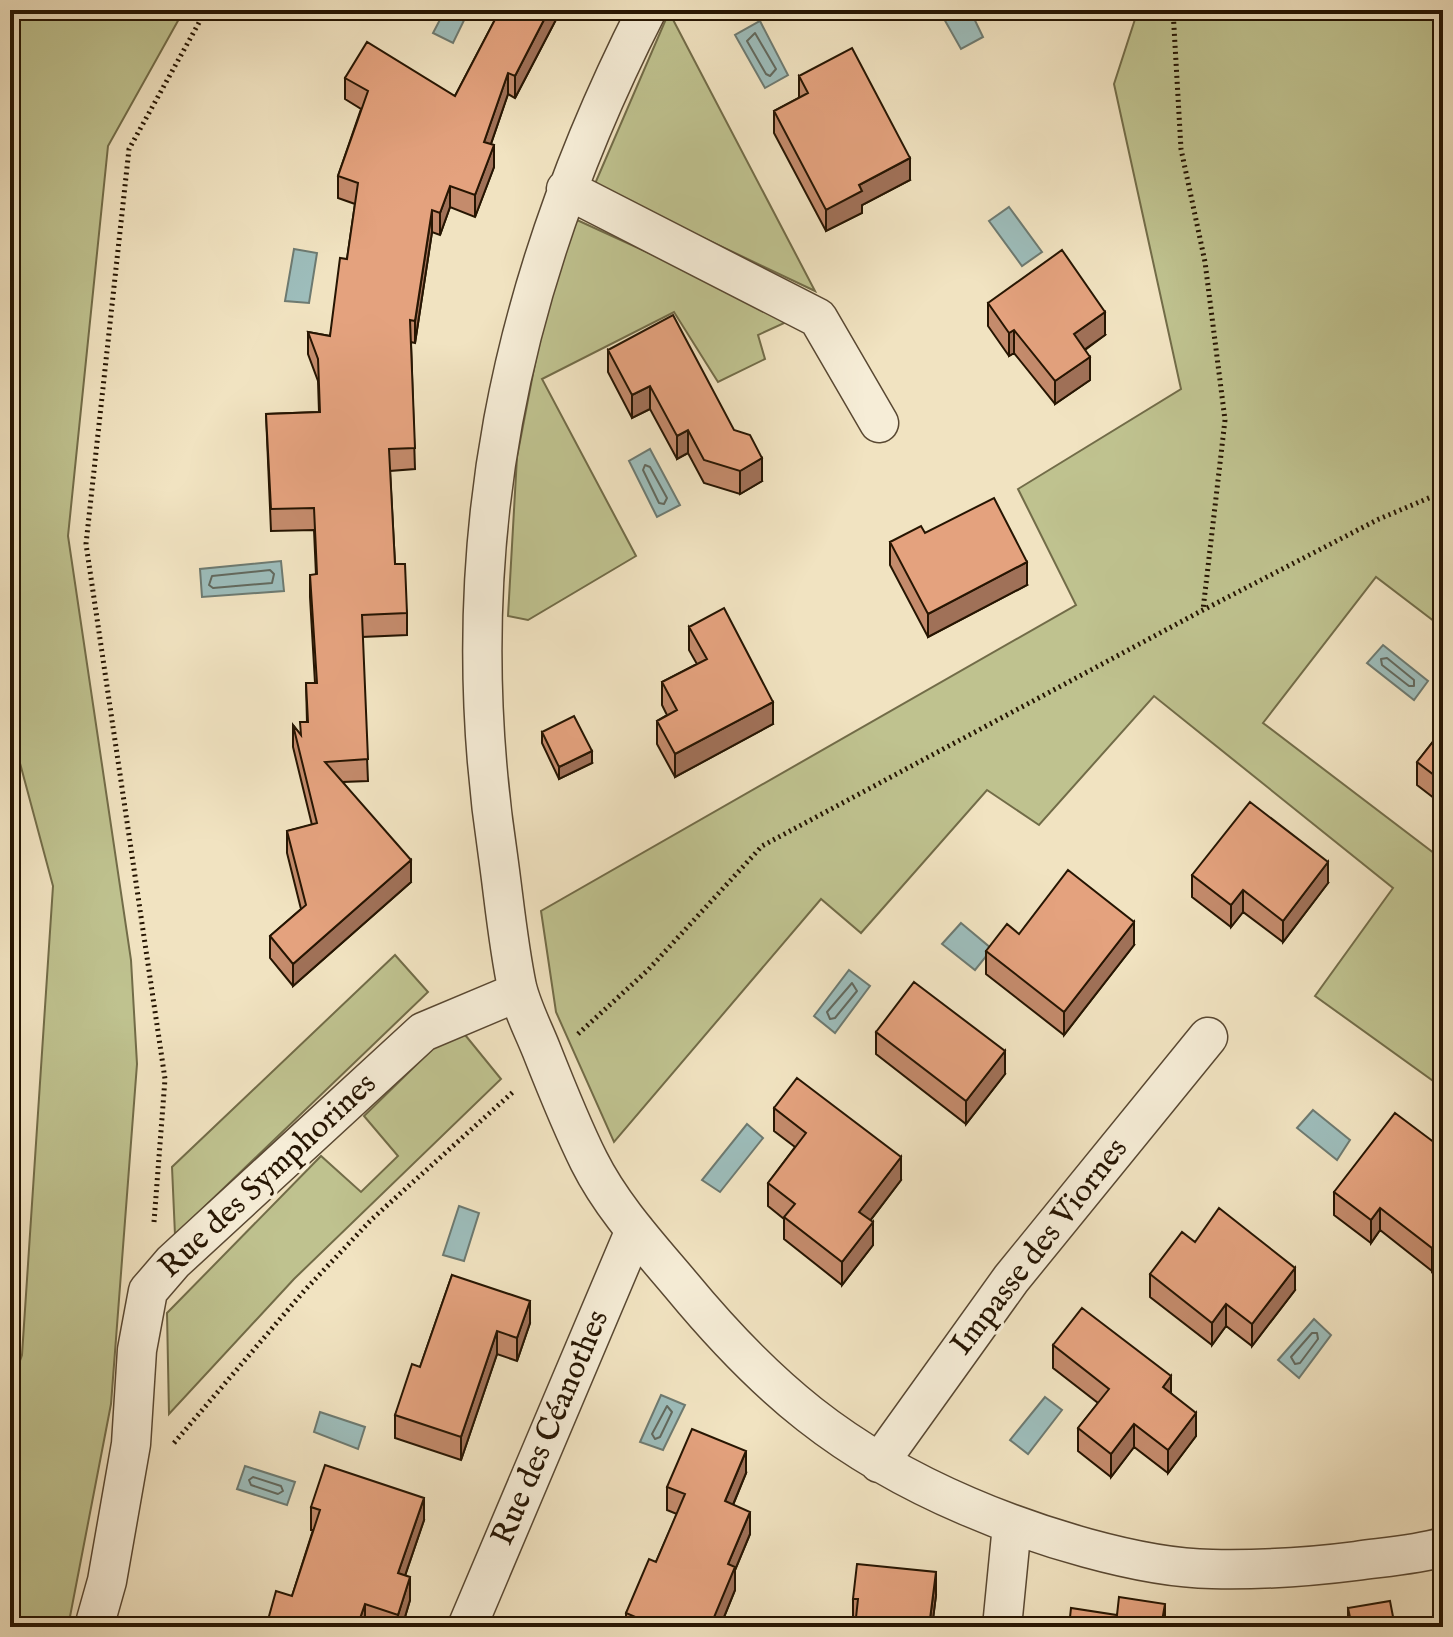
<svg xmlns="http://www.w3.org/2000/svg" width="1453" height="1637" font-family="'IM FELL English',serif">
  <style>
    .green { fill: #bfc28f; stroke: #726c48; stroke-width: 2 }
    .water { fill: #9dbdbb; stroke: #6d7a71; stroke-width: 2 }
    .lines { fill: none; stroke-linecap: round; stroke-linejoin: round }
    .shore { stroke: #62695e; stroke-width: 2 }
    .minor-casing { stroke: #594832; stroke-width: 41 }
    .path { stroke: #261502; stroke-width: 5; stroke-dasharray: 2 4; stroke-linecap: butt }
    .minor { stroke: #f6edd7; stroke-width: 38 }
    .wall { fill: #c48b6c; stroke: #261502; stroke-width: 2 }
    .shaded-wall { fill: #a07158; stroke: #261502; stroke-width: 2 }
    .building { fill: #e4a27e; stroke: #261502; stroke-width: 2 }
    .labels { text-anchor: middle; dominant-baseline: central; stroke-width: 7; stroke-linejoin: round; paint-order: stroke }
    .street-label { font-size: 32px; fill: #261502; stroke: #f6edd7 }
  </style>
  <rect width="100%" height="100%" fill="#f1e3c1"/>
  <filter id="stains"><feTurbulence type="fractalNoise" baseFrequency=".0025" numOctaves="4"/><feColorMatrix values="0 0 0 0 .2 0 0 0 0 .09 0 0 0 0 .02 0 0 0 .5 -.17"/></filter>
  <radialGradient id="worn" r=".72"><stop offset=".6" stop-color="#630" stop-opacity="0"/><stop offset="1" stop-color="#630" stop-opacity=".3"/></radialGradient>
  <!-- green -->
  <path class="green" d="M 10,10 L 184,10 L 108,146 L 68,536 L 131,960 L 137,1064 L 111,1404 L 68,1627 L 10,1627 L 10,1389 L 22,1355 L 53,886 L 10,726 Z
    M 1138,10 L 1443,10 L 1443,628 L 1376,577 L 1263,723 L 1443,860 L 1443,1088 L 1315,996 L 1393,888 L 1154,696 L 1039,825 L 987,790 L 861,933 L 821,899 L 614,1142 L 556,1012 L 541,911 L 1076,605 L 1018,489 L 1181,389 L 1114,84 Z
    M 669,12 L 815,291 L 594,186 Z
    M 577,220 L 793,319 L 758,335 L 765,359 L 718,382 L 674,312 L 542,379 L 636,556 L 528,620 L 508,616 L 517,457 L 547,301 Z
    M 395,955 L 428,992 L 175,1235 L 172,1167 Z
    M 457,1025 L 501,1079 L 294,1279 L 169,1414 L 167,1313 L 321,1156 L 361,1192 L 398,1156 L 364,1116 Z"/>
  <!-- water -->
  <path class="water" d="M 445,10 L 469,10 L 453,43 L 433,33 Z
    M 939,10 L 970,10 L 983,37 L 961,49 Z
    M 760,21 L 788,75 L 765,88 L 735,35 Z
    M 1009,207 L 1042,252 L 1022,266 L 989,221 Z
    M 294,249 L 317,253 L 309,303 L 285,301 Z
    M 650,449 L 680,505 L 657,517 L 629,461 Z
    M 281,561 L 284,591 L 202,597 L 200,569 Z
    M 1383,645 L 1428,681 L 1414,700 L 1367,663 Z
    M 961,923 L 992,949 L 975,970 L 942,944 Z
    M 849,970 L 870,986 L 835,1033 L 814,1016 Z
    M 1313,1110 L 1350,1140 L 1337,1160 L 1297,1128 Z
    M 747,1124 L 763,1138 L 720,1192 L 702,1180 Z
    M 459,1206 L 479,1213 L 464,1261 L 443,1255 Z
    M 1314,1319 L 1331,1335 L 1299,1378 L 1278,1360 Z
    M 661,1395 L 685,1405 L 663,1450 L 640,1442 Z
    M 1045,1397 L 1062,1410 L 1028,1454 L 1010,1440 Z
    M 320,1412 L 365,1427 L 358,1449 L 314,1432 Z
    M 245,1466 L 295,1482 L 287,1505 L 237,1489 Z"/>
  <g class="lines">
    <!-- shore -->
    <path class="shore" d="M 755,33 L 776,69 L 770,76 L 766,74 L 747,41 Z
      M 645,465 L 650,467 L 667,498 L 664,504 L 659,503 L 643,470 Z
      M 270,570 L 274,574 L 272,583 L 213,588 L 209,585 L 212,576 Z
      M 1387,658 L 1414,680 L 1414,686 L 1409,686 L 1382,665 L 1381,659 Z
      M 852,983 L 857,991 L 835,1018 L 830,1019 L 827,1012 Z
      M 1312,1333 L 1317,1333 L 1318,1339 L 1300,1363 L 1295,1364 L 1291,1357 Z
      M 667,1406 L 672,1412 L 660,1437 L 655,1439 L 652,1434 Z
      M 253,1477 L 281,1486 L 283,1491 L 278,1494 L 251,1485 L 249,1480 Z"/>
    <defs>
      <path id="minor" d="M 647,10 C 508,283 452,551 498,856 C 504,899 508,944 517,987 C 522,1008 533,1029 541,1049 C 556,1087 571,1125 589,1161 C 612,1207 649,1247 681,1285 C 766,1388 843,1453 967,1506 C 1034,1535 1138,1568 1212,1569 C 1260,1570 1309,1567 1356,1561 C 1385,1557 1415,1555 1443,1547
        M 566,189 L 818,318 L 879,423
        M 879,1463 L 1011,1279 L 1208,1037
        M 94,1627 L 107,1581 L 131,1444 L 137,1350 L 148,1291 L 173,1262 L 423,1032 L 518,992
        M 467,1627 L 635,1230
        M 1002,1627 L 1012,1525"/>
    </defs>
    <!-- minor casing -->
    <use href="#minor" class="minor-casing"/>
    <!-- path -->
    <path class="path" d="M 1173,10 L 1181,149 L 1205,262 L 1225,420 L 1203,610
      M 578,1034 L 648,970 L 762,846 L 1203,610 L 1379,519 L 1443,492
      M 154,1222 L 165,1079 L 86,544 L 129,149 L 206,10
      M 174,1443 L 304,1291 L 372,1219 L 514,1091"/>
    <!-- minor -->
    <use href="#minor" class="minor"/>
  </g>
  <!-- wall -->
  <path class="wall" d="M 500,10 L 561,10 L 515,98 L 508,94 L 491,144 L 494,167 L 475,217 L 450,207 L 440,235 L 432,232 L 415,343 L 411,342 L 415,469 L 390,471 L 395,564 L 407,613 L 407,635 L 362,637 L 368,781 L 343,782 L 411,882 L 293,986 L 270,958 L 270,936 L 301,909 L 287,853 L 287,831 L 312,825 L 293,747 L 293,725 L 300,734 L 307,722 L 306,683 L 315,683 L 310,597 L 310,575 L 316,575 L 314,530 L 271,531 L 266,414 L 319,412 L 318,381 L 308,354 L 308,332 L 330,336 L 347,259 L 355,204 L 338,198 L 338,176 L 361,109 L 345,99 L 345,78 L 455,96 Z
    M 799,76 L 910,180 L 862,205 L 862,213 L 826,231 L 774,133 L 774,111 L 799,98 Z
    M 988,303 L 1105,335 L 1085,350 L 1090,380 L 1055,404 L 1014,353 L 1009,356 L 988,326 Z
    M 608,350 L 762,481 L 740,494 L 704,483 L 688,453 L 677,459 L 650,409 L 632,418 L 608,372 Z
    M 925,533 L 1027,585 L 928,637 L 890,565 L 890,542 Z
    M 689,627 L 773,724 L 675,777 L 657,744 L 657,721 L 667,715 L 662,705 L 662,682 L 697,664 L 689,650 Z
    M 1443,729 L 1443,805 L 1417,785 L 1417,762 Z
    M 542,732 L 592,763 L 559,779 L 542,743 Z
    M 1192,875 L 1328,883 L 1283,942 L 1243,912 L 1231,927 L 1192,897 Z
    M 1019,934 L 1134,945 L 1064,1035 L 986,974 L 986,951 Z
    M 876,1032 L 1005,1074 L 966,1124 L 876,1054 Z
    M 774,1108 L 901,1180 L 870,1221 L 873,1245 L 842,1285 L 784,1239 L 784,1219 L 768,1206 L 768,1183 L 795,1147 L 774,1131 Z
    M 1443,1149 L 1432,1271 L 1380,1230 L 1371,1243 L 1334,1215 L 1334,1192 Z
    M 1195,1242 L 1295,1290 L 1252,1346 L 1226,1326 L 1212,1345 L 1150,1297 L 1150,1274 Z
    M 452,1275 L 530,1323 L 517,1361 L 497,1354 L 461,1460 L 395,1438 L 395,1415 L 420,1367 Z
    M 1053,1345 L 1171,1393 L 1196,1436 L 1168,1473 L 1134,1447 L 1111,1477 L 1078,1451 L 1078,1428 L 1098,1403 L 1053,1368 Z
    M 746,1473 L 733,1505 L 750,1534 L 735,1570 L 735,1590 L 720,1627 L 626,1627 L 626,1613 L 656,1562 L 677,1514 L 667,1510 L 667,1487 Z
    M 311,1507 L 424,1520 L 405,1576 L 410,1600 L 402,1627 L 266,1627 L 292,1596 L 313,1530 L 311,1530 Z
    M 936,1595 L 932,1627 L 855,1627 L 856,1622 L 853,1622 L 853,1599 Z
    M 1348,1608 L 1395,1627 L 1348,1627 Z"/>
  <!-- shaded-wall -->
  <path class="shaded-wall" d="M 549,10 L 561,10 L 515,98 L 515,76 Z
    M 508,73 L 508,94 L 484,164 L 484,142 Z
    M 494,145 L 494,167 L 475,217 L 475,195 Z
    M 910,158 L 910,180 L 862,205 L 862,213 L 826,231 L 826,210 L 859,185 Z
    M 450,186 L 450,207 L 440,235 L 440,213 Z
    M 432,210 L 432,232 L 415,343 L 415,321 Z
    M 1105,312 L 1105,335 L 1074,357 L 1074,334 Z
    M 1014,330 L 1014,353 L 1009,356 L 1009,333 Z
    M 1090,357 L 1090,380 L 1055,404 L 1055,381 Z
    M 650,386 L 650,409 L 632,418 L 632,395 Z
    M 688,430 L 688,453 L 677,459 L 677,436 Z
    M 762,458 L 762,481 L 740,494 L 740,471 Z
    M 1027,562 L 1027,585 L 928,637 L 928,614 Z
    M 773,702 L 773,724 L 675,777 L 675,754 Z
    M 592,751 L 592,763 L 559,779 L 559,767 Z
    M 411,860 L 411,882 L 293,986 L 293,964 Z
    M 1328,862 L 1328,883 L 1283,942 L 1283,921 Z
    M 1243,890 L 1243,912 L 1231,927 L 1231,905 Z
    M 1134,922 L 1134,945 L 1064,1035 L 1064,1012 Z
    M 1005,1051 L 1005,1074 L 966,1124 L 966,1101 Z
    M 901,1157 L 901,1180 L 859,1235 L 859,1212 Z
    M 1380,1208 L 1380,1230 L 1371,1243 L 1371,1220 Z
    M 873,1222 L 873,1245 L 842,1285 L 842,1262 Z
    M 1443,1234 L 1443,1257 L 1432,1271 L 1432,1248 Z
    M 1295,1268 L 1295,1290 L 1252,1346 L 1252,1324 Z
    M 530,1301 L 530,1323 L 517,1361 L 517,1338 Z
    M 1226,1304 L 1226,1326 L 1212,1345 L 1212,1323 Z
    M 497,1331 L 497,1354 L 461,1460 L 461,1437 Z
    M 1171,1376 L 1171,1399 L 1163,1387 Z
    M 1196,1413 L 1196,1436 L 1168,1473 L 1168,1450 Z
    M 1134,1424 L 1134,1447 L 1111,1477 L 1111,1454 Z
    M 746,1451 L 746,1473 L 725,1524 L 725,1501 Z
    M 424,1498 L 424,1520 L 398,1596 L 398,1573 Z
    M 750,1512 L 750,1534 L 735,1570 L 735,1590 L 720,1627 L 710,1627 L 728,1564 Z
    M 936,1572 L 936,1595 L 932,1627 L 929,1627 Z
    M 410,1577 L 410,1600 L 402,1627 L 398,1627 L 398,1615 Z
    M 365,1604 L 365,1627 L 357,1627 Z
    M 1165,1604 L 1165,1627 L 1161,1627 Z"/>
  <!-- building -->
  <path class="building" d="M 500,10 L 549,10 L 515,76 L 508,73 L 484,142 L 494,145 L 475,195 L 450,186 L 440,213 L 432,210 L 415,321 L 410,320 L 415,448 L 389,449 L 395,564 L 405,564 L 407,613 L 362,615 L 368,759 L 325,762 L 411,860 L 293,964 L 270,936 L 306,905 L 287,831 L 317,823 L 293,725 L 301,735 L 300,722 L 308,722 L 306,683 L 317,683 L 310,575 L 317,574 L 314,508 L 271,509 L 266,414 L 320,412 L 318,359 L 308,332 L 330,336 L 340,258 L 347,259 L 358,183 L 338,176 L 368,91 L 345,78 L 367,42 L 455,96 Z
    M 852,48 L 910,158 L 859,185 L 862,191 L 826,210 L 774,111 L 808,93 L 799,76 Z
    M 1062,250 L 1105,312 L 1074,334 L 1090,357 L 1055,381 L 1014,330 L 1009,333 L 988,303 Z
    M 673,315 L 734,430 L 750,435 L 762,458 L 740,471 L 704,460 L 688,430 L 677,436 L 650,386 L 632,395 L 608,350 Z
    M 994,498 L 1027,562 L 928,614 L 890,542 L 921,526 L 925,533 Z
    M 724,608 L 773,702 L 675,754 L 657,721 L 677,710 L 662,682 L 707,659 L 689,627 Z
    M 574,716 L 592,751 L 559,767 L 542,732 Z
    M 1443,729 L 1443,782 L 1417,762 Z
    M 1250,802 L 1328,862 L 1283,921 L 1243,890 L 1231,905 L 1192,875 Z
    M 1068,870 L 1134,922 L 1064,1012 L 986,951 L 1007,924 L 1019,934 Z
    M 914,982 L 1005,1051 L 966,1101 L 876,1032 Z
    M 797,1078 L 901,1157 L 859,1212 L 873,1222 L 842,1262 L 784,1217 L 795,1204 L 768,1183 L 806,1133 L 774,1108 Z
    M 1395,1113 L 1443,1149 L 1443,1234 L 1432,1248 L 1380,1208 L 1371,1220 L 1334,1192 Z
    M 1219,1208 L 1295,1268 L 1252,1324 L 1226,1304 L 1212,1323 L 1150,1274 L 1182,1232 L 1195,1242 Z
    M 452,1275 L 530,1301 L 517,1338 L 497,1331 L 461,1437 L 395,1415 L 412,1364 L 420,1367 Z
    M 1082,1308 L 1171,1376 L 1163,1387 L 1196,1413 L 1168,1450 L 1134,1424 L 1111,1454 L 1078,1428 L 1109,1389 L 1053,1345 Z
    M 692,1429 L 746,1451 L 725,1501 L 750,1512 L 728,1564 L 735,1567 L 710,1627 L 645,1627 L 647,1622 L 626,1613 L 649,1559 L 656,1562 L 685,1494 L 667,1487 Z
    M 325,1465 L 424,1498 L 398,1573 L 410,1577 L 398,1615 L 365,1604 L 357,1627 L 266,1627 L 276,1591 L 292,1596 L 320,1510 L 311,1507 Z
    M 857,1564 L 936,1572 L 929,1627 L 855,1627 L 858,1599 L 853,1599 Z
    M 1119,1597 L 1165,1604 L 1161,1627 L 1069,1627 L 1071,1608 L 1117,1615 Z
    M 1390,1601 L 1395,1627 L 1352,1627 L 1348,1608 Z"/>
  <g class="labels">
    <!-- street labels -->
    <g class="street-label">
      <text transform="translate(268 1176) rotate(-43)">Rue des Symphorines</text>
      <text transform="translate(1040 1247) rotate(-52)">Impasse des Viornes</text>
      <text transform="translate(551 1428) rotate(-67)">Rue des Céanothes</text>
    </g>
  </g>
  <!-- margin -->
  <rect width="1453" height="1637" fill="none" stroke="#f1e3c1" stroke-width="40"/>
  <rect x="12" y="12" width="1429" height="1613" fill="none" stroke="#261502" stroke-width="4"/>
  <rect x="20" y="20" width="1413" height="1597" fill="none" stroke="#261502" stroke-width="2"/>
  <rect width="100%" height="100%" filter="url(#stains)"/>
  <rect width="100%" height="100%" fill="url(#worn)"/>
</svg>
